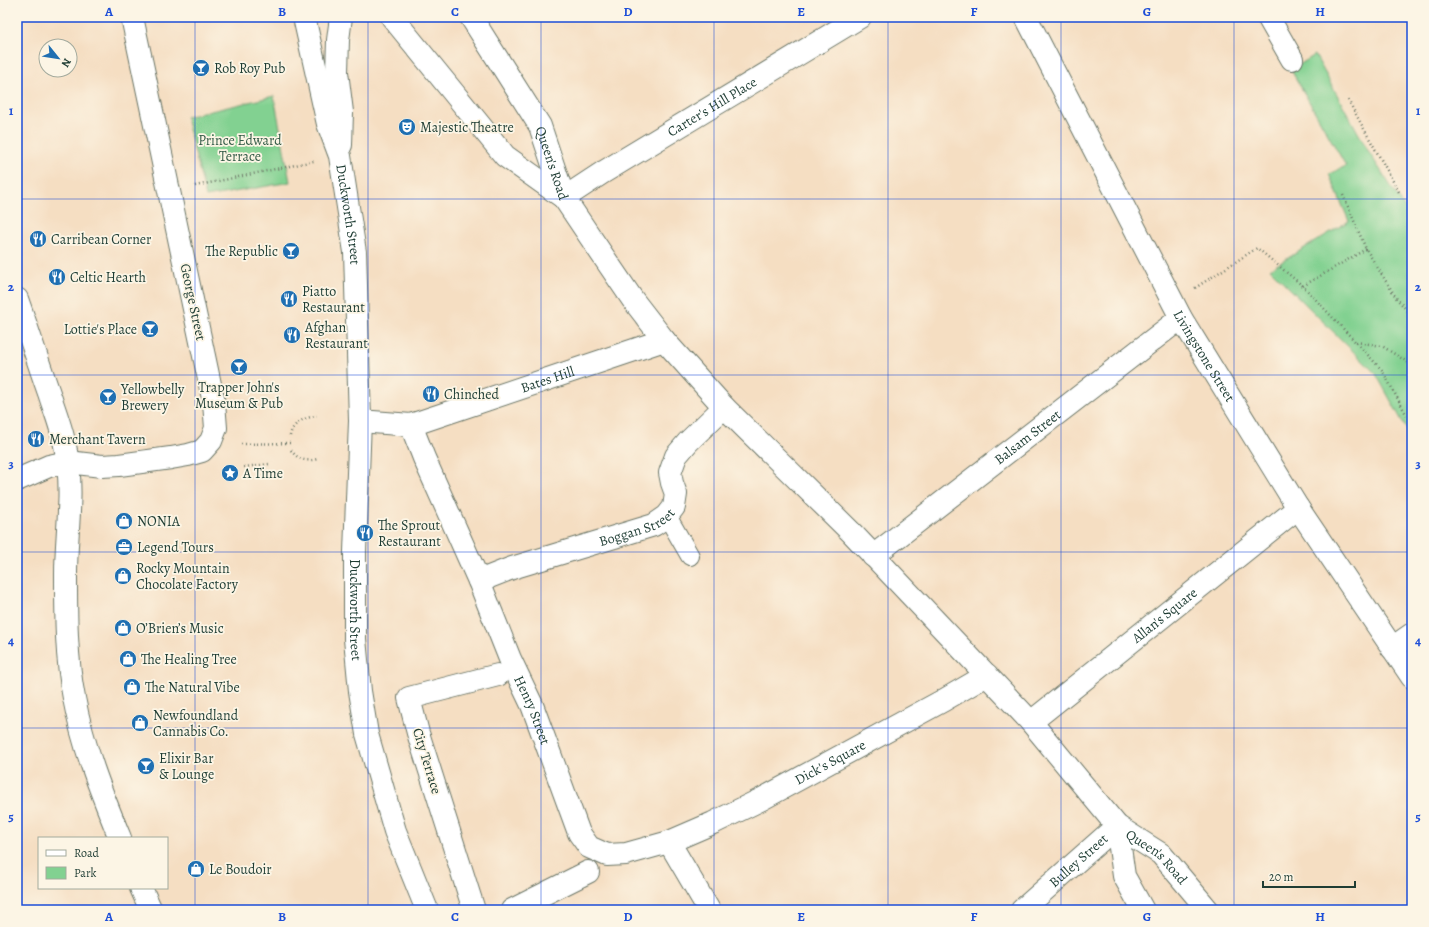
<svg xmlns="http://www.w3.org/2000/svg" width="1429" height="927" font-family="Alegreya,serif">
  <style>
    .green { fill: #82d191; stroke: #508762 }
    .lines { fill: none; stroke-linecap: round; stroke-linejoin: round }
    .service-casing { stroke: #6a7566; stroke-width: 20 }
    .pedestrian-casing { stroke: #6a7566; stroke-width: 24 }
    .minor-casing { stroke: #6a7566; stroke-width: 24 }
    .tertiary-casing { stroke: #6a7566; stroke-width: 24 }
    .secondary-casing { stroke: #6a7566; stroke-width: 24 }
    .path { stroke: #6a7566; stroke-width: 2.5; stroke-dasharray: 1 3; stroke-linecap: butt }
    .service { stroke: #fff; stroke-width: 18 }
    .pedestrian { stroke: #fff; stroke-width: 22 }
    .minor { stroke: #fff; stroke-width: 22 }
    .tertiary { stroke: #fff; stroke-width: 22 }
    .secondary { stroke: #fff; stroke-width: 22 }
    .grid { fill: none; stroke: #1d4ed8; stroke-width: 1; stroke-opacity: 0.55 }
    .labels { text-anchor: middle; dominant-baseline: central; stroke-width: 3.5; stroke-linejoin: round; paint-order: stroke }
    .poi-label { font-size: 14px; fill: #1f3d34; stroke: #fcf5e5; text-anchor: start }
    .street-label { font-size: 14px; fill: #1f3d34; stroke: #fcf5e5 }
    .park-label { font-size: 14px; fill: #335b47; stroke: #fcf5e5 }
    .neatline { fill: none; stroke: #1d4ed8; stroke-width: 1.5 }
    .grid-label { font-size: 13px; text-anchor: middle; font-weight: bold; fill: #1d4ed8 }
  </style>
  <rect width="100%" height="100%" fill="#fcf5e5"/>
  <filter id="ink" filterUnits="userSpaceOnUse"><feTurbulence type="fractalNoise" baseFrequency=".025" numOctaves="2"/><feDisplacementMap in="SourceGraphic" scale="8" xChannelSelector="R" yChannelSelector="G"/><feConvolveMatrix kernelMatrix="1 2 1 2 8 2 1 2 1" color-interpolation-filters="sRGB"/></filter>
  <filter id="wash" filterUnits="userSpaceOnUse"><feTurbulence type="fractalNoise" baseFrequency=".012" numOctaves="4" result="noise"/><feDisplacementMap in="SourceGraphic" scale="16" xChannelSelector="R" yChannelSelector="G"/><feGaussianBlur stdDeviation="0.9" result="paint"/><feColorMatrix in="noise" values="0 0 0 0 0 0 0 0 0 0 0 0 0 0 0 0 0 1.4 0 .05"/><feComposite in="paint" operator="in"/></filter>
  <g filter="url(#wash)">
    <rect width="100%" height="100%" fill="#f5dec2"/>
    <!-- green -->
    <path class="green" d="M 1315,55 L 1370,154 L 1405,208 L 1412,208 L 1412,439 L 1376,374 L 1270,269 L 1349,221 L 1329,174 L 1346,166 L 1291,70 Z
      M 274,96 L 290,182 L 206,197 L 186,117 Z"/>
  </g>
  <g filter="url(#ink)">
    <g class="lines">
      <defs>
        <path id="service" d="M 667,516 L 690,556"/>
        <path id="pedestrian" d="M 474,910 L 418,733 L 409,698 L 498,675
          M 512,910 L 588,872"/>
        <g id="minor">
          <path id="s1" d="M 1026,17 L 1181,318 L 1298,508 L 1412,677"/>
          <path d="M 1268,17 L 1292,59"/>
          <path id="s2" d="M 564,198 L 602,173 L 860,17"/>
          <path id="s3" d="M 360,421 L 411,425 L 664,340"/>
          <path id="s4" d="M 411,425 L 424,458 L 479,581 L 510,659 L 532,705 L 579,833 L 589,847 L 607,855 L 626,854 L 669,842 L 713,823 L 762,799 L 944,700 L 987,675"/>
          <path d="M 17,480 L 49,466 L 68,462 L 102,466 L 119,465 L 171,458 L 188,455 L 202,451 L 211,441 L 216,428 L 214,403 L 132,17"/>
          <path id="s5" d="M 873,556 L 1181,318"/>
          <path id="s6" d="M 479,581 L 512,568 L 654,525 L 667,516 L 674,507 L 676,494 L 672,483 L 670,473 L 676,456 L 688,442 L 724,407"/>
          <path d="M 1392,648 L 1412,634"/>
          <path id="s7" d="M 1031,722 L 1298,508"/>
          <path d="M 669,842 L 709,910"/>
          <path id="s8" d="M 1022,910 L 1117,826"/>
        </g>
        <g id="tertiary">
          <path id="s9" d="M 304,17 L 328,124 L 340,156 L 355,252 L 360,421 L 355,552 L 355,639 L 360,691 L 367,734 L 395,831 L 427,910"/>
          <path d="M 341,145 L 342,112 L 337,72 L 338,40 L 341,17"/>
          <path d="M 17,299 C 28,330 38,362 49,393 C 55,412 63,431 66,451 C 74,492 66,533 66,574 C 66,615 66,658 74,698 C 83,746 101,792 120,838"/>
          <path d="M 141,888 L 151,910"/>
        </g>
        <g id="secondary">
          <path d="M 392,17 L 505,156 L 564,198"/>
          <path id="s10" d="M 471,17 L 540,126 L 564,198 L 601,253 L 633,300 L 664,340 L 724,407 L 852,533 L 1031,722 L 1117,826 L 1161,854 L 1208,910"/>
          <path d="M 1117,826 L 1124,876 L 1143,910"/>
        </g>
      </defs>
      <!-- service casing -->
      <use href="#service" class="service-casing"/>
      <!-- pedestrian casing -->
      <use href="#pedestrian" class="pedestrian-casing"/>
      <!-- minor casing -->
      <use href="#minor" class="minor-casing"/>
      <!-- tertiary casing -->
      <use href="#tertiary" class="tertiary-casing"/>
      <!-- secondary casing -->
      <use href="#secondary" class="secondary-casing"/>
      <!-- path -->
      <path class="path" d="M 1348,100 L 1399,192
        M 195,186 L 314,161
        M 1343,195 L 1366,249 L 1397,299 L 1412,316
        M 1303,286 L 1366,249
        M 1195,288 L 1257,248 L 1303,286 L 1382,370 L 1412,425
        M 1356,342 L 1382,346 L 1412,365
        M 290,436 C 292,423 305,417 317,416
        M 241,444 L 290,443
        M 291,450 C 298,460 306,462 317,459
        M 244,467 L 269,464"/>
      <!-- service -->
      <use href="#service" class="service"/>
      <!-- pedestrian -->
      <use href="#pedestrian" class="pedestrian"/>
      <!-- minor -->
      <use href="#minor" class="minor"/>
      <!-- tertiary -->
      <use href="#tertiary" class="tertiary"/>
      <!-- secondary -->
      <use href="#secondary" class="secondary"/>
    </g>
  </g>
  <!-- grid -->
  <path class="grid" d="M 195,17 L 195,910M 368,17 L 368,910M 541,17 L 541,910M 714,17 L 714,910M 888,17 L 888,910M 1061,17 L 1061,910M 1234,17 L 1234,910M 17,199 L 1412,199M 17,375 L 1412,375M 17,552 L 1412,552M 17,728 L 1412,728"/>
  <!-- icons -->
  <defs>
    <symbol id="bar-disc" viewBox="-11 -11 22 22"><circle r="9.5" fill="#1f6fb2" stroke="#fcf5e5"/><path d="M-6-5H6L.8 .8V4.5H3.5V6h-7V4.5H-.8V.8Z" fill="#fff"/></symbol>
    <symbol id="theatre-disc" viewBox="-11 -11 22 22"><circle r="9.5" fill="#1f6fb2" stroke="#fcf5e5"/><path d="M-5-5.5Q0-4 5-5.5V0Q5 5 0 6Q-5 5-5 0ZM-3.3-2.5H-1v1.5H-3.3ZM1-2.5H3.3v1.5H1ZM-2.8 1Q0 5.5 2.8 1Z" fill="#fff"/></symbol>
    <symbol id="restaurant-disc" viewBox="-11 -11 22 22"><circle r="9.5" fill="#1f6fb2" stroke="#fcf5e5"/><path d="M-5-6h1v4h1v-4h1v4h1v-4h1v5L-1.5 .5V6h-2V.5L-5-1ZM5-6V6H3V1.5H1.5Q1.5-4 5-6Z" fill="#fff"/></symbol>
    <symbol id="sight-disc" viewBox="-11 -11 22 22"><circle r="9.5" fill="#1f6fb2" stroke="#fcf5e5"/><path d="M0-6L1.8-2.2L6-1.7L2.9 1.2L3.7 5.4L0 3.3L-3.7 5.4L-2.9 1.2L-6-1.7L-1.8-2.2Z" fill="#fff"/></symbol>
    <symbol id="shop-disc" viewBox="-11 -11 22 22"><circle r="9.5" fill="#1f6fb2" stroke="#fcf5e5"/><path d="M-5-2.5h2.3a2.7 3.5 0 0 1 5.4 0H5L5.5 6h-11ZM-1.5-2.5h3a1.5 2.3 0 0 0-3 0Z" fill="#fff"/></symbol>
    <symbol id="office-disc" viewBox="-11 -11 22 22"><circle r="9.5" fill="#1f6fb2" stroke="#fcf5e5"/><path d="M-6-3h4V-5.5h4V-3h4V5H-6ZM-1-4.5V-3h2v-1.5ZM-6 0V1H6V0Z" fill="#fff"/></symbol>
  </defs>
  <g fill-rule="evenodd">
    <use href="#bar-disc" x="191" y="58" width="20" height="20"/>
    <use href="#theatre-disc" x="397" y="117" width="20" height="20"/>
    <use href="#restaurant-disc" x="28" y="229" width="20" height="20"/>
    <use href="#bar-disc" x="281" y="241" width="20" height="20"/>
    <use href="#restaurant-disc" x="47" y="267" width="20" height="20"/>
    <use href="#restaurant-disc" x="279" y="289" width="20" height="20"/>
    <use href="#bar-disc" x="140" y="319" width="20" height="20"/>
    <use href="#restaurant-disc" x="282" y="325" width="20" height="20"/>
    <use href="#bar-disc" x="229" y="357" width="20" height="20"/>
    <use href="#restaurant-disc" x="421" y="384" width="20" height="20"/>
    <use href="#bar-disc" x="98" y="387" width="20" height="20"/>
    <use href="#restaurant-disc" x="26" y="429" width="20" height="20"/>
    <use href="#sight-disc" x="220" y="463" width="20" height="20"/>
    <use href="#shop-disc" x="114" y="511" width="20" height="20"/>
    <use href="#restaurant-disc" x="355" y="523" width="20" height="20"/>
    <use href="#office-disc" x="114" y="537" width="20" height="20"/>
    <use href="#shop-disc" x="113" y="566" width="20" height="20"/>
    <use href="#shop-disc" x="113" y="618" width="20" height="20"/>
    <use href="#shop-disc" x="118" y="649" width="20" height="20"/>
    <use href="#shop-disc" x="122" y="677" width="20" height="20"/>
    <use href="#shop-disc" x="130" y="713" width="20" height="20"/>
    <use href="#bar-disc" x="136" y="756" width="20" height="20"/>
    <use href="#shop-disc" x="186" y="859" width="20" height="20"/>
  </g>
  <g class="labels">
    <!-- poi labels -->
    <g class="poi-label">
      <text x="214" y="68">Rob Roy Pub</text>
      <text x="420" y="127">Majestic Theatre</text>
      <text x="51" y="239">Carribean Corner</text>
      <text x="278" y="251" text-anchor="end">The Republic</text>
      <text x="70" y="277">Celtic Hearth</text>
      <text x="302" y="291">Piatto<tspan x="302" dy="16">Restaurant</tspan></text>
      <text x="305" y="327">Afghan<tspan x="305" dy="16">Restaurant</tspan></text>
      <text x="137" y="329" text-anchor="end">Lottie's Place</text>
      <text x="239" y="387" text-anchor="middle">Trapper John's<tspan x="239" dy="16">Museum &amp; Pub</tspan></text>
      <text x="121" y="389">Yellowbelly<tspan x="121" dy="16">Brewery</tspan></text>
      <text x="444" y="394">Chinched</text>
      <text x="49" y="439">Merchant Tavern</text>
      <text x="243" y="473">A Time</text>
      <text x="137" y="521">NONIA</text>
      <text x="378" y="525">The Sprout<tspan x="378" dy="16">Restaurant</tspan></text>
      <text x="137" y="547">Legend Tours</text>
      <text x="136" y="568">Rocky Mountain<tspan x="136" dy="16">Chocolate Factory</tspan></text>
      <text x="136" y="628">O’Brien’s Music</text>
      <text x="141" y="659">The Healing Tree</text>
      <text x="145" y="687">The Natural Vibe</text>
      <text x="153" y="715">Newfoundland<tspan x="153" dy="16">Cannabis Co.</tspan></text>
      <text x="159" y="758">Elixir Bar<tspan x="159" dy="16">&amp; Lounge</tspan></text>
      <text x="209" y="869">Le Boudoir</text>
    </g>
    <!-- street labels -->
    <g class="street-label">
      <text stroke="none"><textPath href="#s2" startOffset="174">Carter's Hill Place</textPath></text>
      <text stroke="none"><textPath href="#s10" startOffset="168">Queen's Road</textPath></text>
      <text stroke="none"><textPath href="#s9" startOffset="203">Duckworth Street</textPath></text>
      <text transform="translate(193 302) rotate(78)">George Street</text>
      <text stroke="none"><textPath href="#s1" startOffset="383">Livingstone Street</textPath></text>
      <text stroke="none"><textPath href="#s3" startOffset="195">Bates Hill</textPath></text>
      <text stroke="none"><textPath href="#s5" startOffset="195">Balsam Street</textPath></text>
      <text stroke="none"><textPath href="#s6" startOffset="167">Boggan Street</textPath></text>
      <text stroke="none"><textPath href="#s9" startOffset="599">Duckworth Street</textPath></text>
      <text stroke="none"><textPath href="#s7" startOffset="171">Allan's Square</textPath></text>
      <text stroke="none"><textPath href="#s4" startOffset="310">Henry Street</textPath></text>
      <text transform="translate(427 761) rotate(73)">City Terrace</text>
      <text stroke="none"><textPath href="#s4" startOffset="722">Dick's Square</textPath></text>
      <text stroke="none"><textPath href="#s10" startOffset="1094">Queen's Road</textPath></text>
      <text stroke="none"><textPath href="#s8" startOffset="75">Bulley Street</textPath></text>
    </g>
    <!-- park labels -->
    <g class="park-label">
      <text x="240" y="140">Prince Edward<tspan x="240" dy="16">Terrace</tspan></text>
    </g>
  </g>
  <!-- margin -->
  <rect width="1429" height="927" fill="none" stroke="#fcf5e5" stroke-width="44"/>
  <!-- legend -->
  <rect x="38" y="837" width="130" height="52" fill="#fcf5e5" stroke="#a4ab9e"/>
  <rect x="46" y="850" width="20" height="6" fill="#ffffff" stroke="#a4ab9e"/>
  <text x="74" y="857" font-size="12" fill="#1f3d34">Road</text>
  <rect x="46" y="867" width="20" height="12" fill="#82d191" stroke="#a4ab9e"/>
  <text x="74" y="877" font-size="12" fill="#1f3d34">Park</text>
  <!-- north arrow -->
  <g transform="translate(58 58) rotate(120)"><circle r="19" fill="#fcf5e5" stroke="#a4ab9e"/>
  <path d="M0-3L7 15L0 10L-7 15Z" fill="#1f6fb2"/>
  <text y="-6" font-size="11" font-weight="bold" text-anchor="middle" fill="#1f3d34">N</text>
  </g>
  <!-- scale -->
  <path d="M1263 881v6h92v-6" fill="none" stroke="#1f3d34" stroke-width="2"/>
  <text x="1269" y="881" font-size="12" fill="#1f3d34" stroke="#fcf5e5" stroke-width="3" paint-order="stroke">20 m</text>
  <rect x="22" y="22" width="1385" height="883" class="neatline"/>
  <g class="grid-label">
    <text x="109" y="16">A</text>
    <text x="282" y="16">B</text>
    <text x="455" y="16">C</text>
    <text x="628" y="16">D</text>
    <text x="801" y="16">E</text>
    <text x="974" y="16">F</text>
    <text x="1147" y="16">G</text>
    <text x="1320" y="16">H</text>
    <text x="11" y="115">1</text>
    <text x="1418" y="115">1</text>
    <text x="11" y="291">2</text>
    <text x="1418" y="291">2</text>
    <text x="11" y="468">3</text>
    <text x="1418" y="468">3</text>
    <text x="11" y="645">4</text>
    <text x="1418" y="645">4</text>
    <text x="11" y="821">5</text>
    <text x="1418" y="821">5</text>
    <text x="109" y="921">A</text>
    <text x="282" y="921">B</text>
    <text x="455" y="921">C</text>
    <text x="628" y="921">D</text>
    <text x="801" y="921">E</text>
    <text x="974" y="921">F</text>
    <text x="1147" y="921">G</text>
    <text x="1320" y="921">H</text>
  </g>
</svg>
